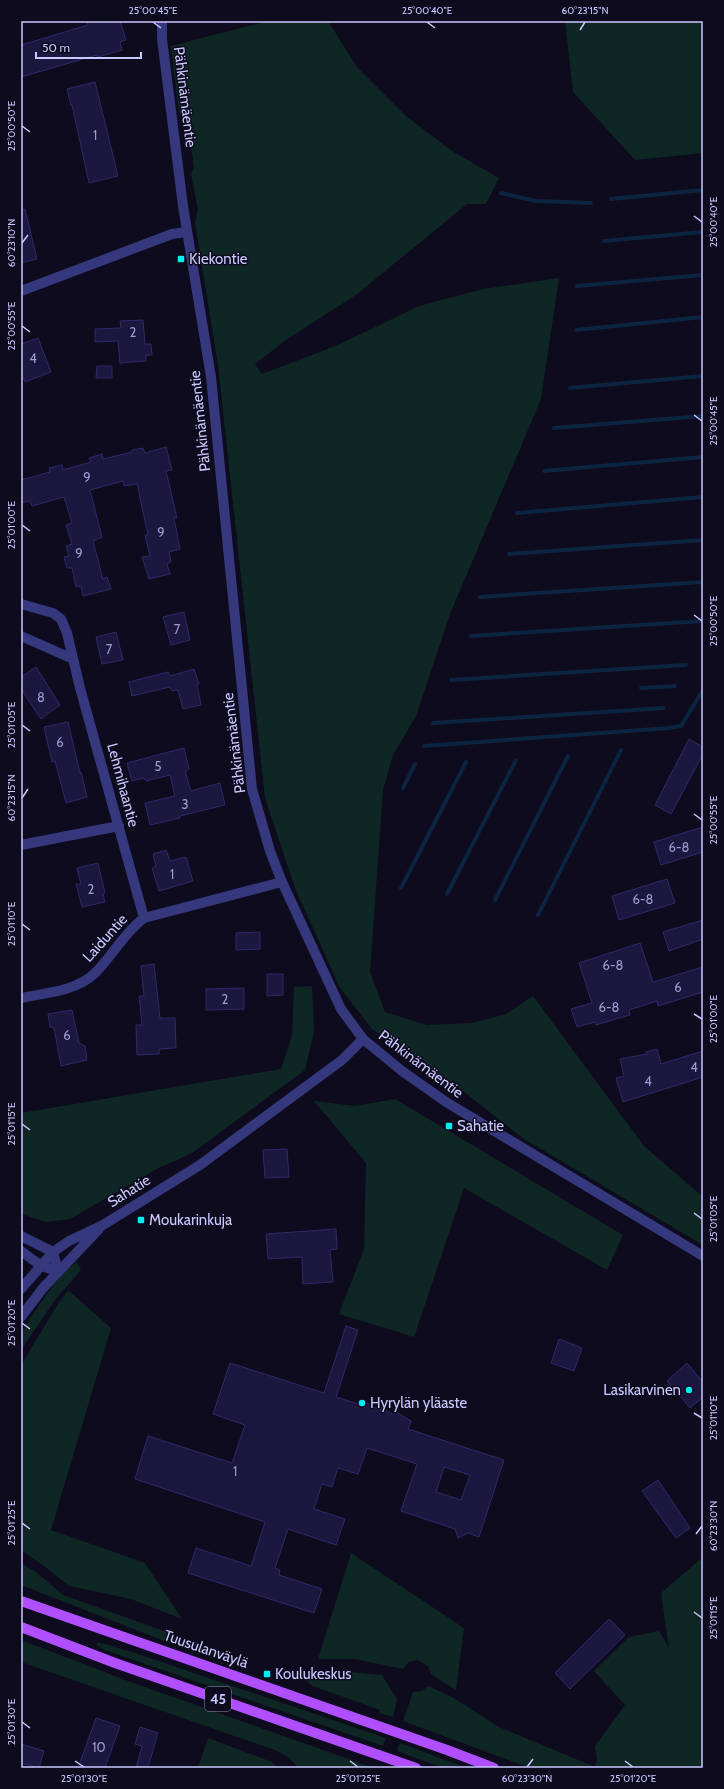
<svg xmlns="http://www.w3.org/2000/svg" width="724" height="1789" font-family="Cabin,sans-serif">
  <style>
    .green { fill: #0e2725 }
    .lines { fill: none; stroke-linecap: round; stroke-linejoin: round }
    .stream { stroke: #0b2442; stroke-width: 4 }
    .building { fill: #1c173f; stroke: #31296b; fill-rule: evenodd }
    .minor { stroke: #35387d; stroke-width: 10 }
    .tertiary { stroke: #35387d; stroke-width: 10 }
    .primary { stroke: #b04fff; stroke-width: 10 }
    .ticks { fill: none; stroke: #cac8ff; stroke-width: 1.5 }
    .poi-dot { fill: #00ecf3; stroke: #0d0b1d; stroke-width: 1.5 }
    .labels { text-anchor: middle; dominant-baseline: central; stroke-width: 3; stroke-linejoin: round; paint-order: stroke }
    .number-label { font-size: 13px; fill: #9e9ccf }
    .shield { fill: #0d0b1d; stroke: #918fbb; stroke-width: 1 }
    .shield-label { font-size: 14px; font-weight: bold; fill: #cac8ff }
    .street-label { font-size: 15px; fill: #cac8ff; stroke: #0d0b1d }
    .poi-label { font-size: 15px; fill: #cac8ff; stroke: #0d0b1d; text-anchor: start }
    .neatline { fill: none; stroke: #cac8ff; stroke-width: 1.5 }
    .ticks-label { font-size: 10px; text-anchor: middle; fill: #cac8ff }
  </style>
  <rect width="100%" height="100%" fill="#0d0b1d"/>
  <!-- green -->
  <path class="green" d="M 268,21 L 328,21 L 357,67 L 406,116 L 452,151 L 499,178 L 486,204 L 467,204 L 356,295 L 286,340 L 255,364 L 262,374 L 338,345 L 419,306 L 483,289 L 559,278 L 541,399 L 450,614 L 416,716 L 393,755 L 383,790 L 370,972 L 385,1012 L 427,1025 L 472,1023 L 506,1014 L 533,996 L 644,1146 L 703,1197 L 703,1245 L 524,1139 L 455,1085 L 426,1070 L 395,1045 L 372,1029 L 340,988 L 295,888 L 265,798 L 218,365 L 195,223 L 198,209 L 191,174 L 194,168 L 189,126 L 179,113 L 171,46 Z
    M 565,21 L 703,21 L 703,153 L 635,160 L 573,92 Z
    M 312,986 L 314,1032 L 305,1070 L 192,1153 L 157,1169 L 70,1219 L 46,1222 L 21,1214 L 21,1113 L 281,1069 L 292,1036 L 294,987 Z
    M 395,1099 L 623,1235 L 607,1270 L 464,1188 L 414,1337 L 339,1314 L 364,1249 L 366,1163 L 314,1101 L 355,1106 Z
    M 77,1262 L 81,1270 L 55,1300 L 21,1350 L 21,1332 L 48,1292 L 67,1269 Z
    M 68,1290 L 111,1328 L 51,1530 L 145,1563 L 182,1619 L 131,1599 L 69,1586 L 44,1566 L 21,1550 L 21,1365 L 59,1302 Z
    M 351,1553 L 464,1628 L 456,1690 L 431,1674 L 428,1666 L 417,1660 L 409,1662 L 403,1669 L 355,1659 L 318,1659 Z
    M 703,1557 L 703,1768 L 530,1768 L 403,1721 L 413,1692 L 422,1691 L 428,1686 L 452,1697 L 499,1727 L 595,1767 L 597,1759 L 595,1746 L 625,1705 L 594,1671 L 629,1637 L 659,1631 L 669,1648 L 661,1593 Z
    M 21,1563 L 36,1572 L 63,1595 L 234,1656 L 232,1662 L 167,1642 L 21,1585 Z
    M 21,1640 L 128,1681 L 374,1768 L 299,1768 L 287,1756 L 275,1750 L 21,1662 Z
    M 98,1642 L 135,1653 L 386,1738 L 383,1746 L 105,1650 L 96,1645 Z
    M 329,1670 L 382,1675 L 397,1699 L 393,1717 L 379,1713 L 380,1710 L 313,1686 L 296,1673 Z
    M 208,1738 L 272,1762 L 279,1768 L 198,1768 Z
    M 400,1743 L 467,1768 L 443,1768 L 397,1751 Z"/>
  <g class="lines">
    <!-- stream -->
    <path class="stream" d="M 501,193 L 536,201 L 591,203
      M 611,199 L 703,190
      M 604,241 L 703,232
      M 577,286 L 703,275
      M 576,330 L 703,317
      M 570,388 L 703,376
      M 554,428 L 703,416
      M 544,471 L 703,457
      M 517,513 L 703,497
      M 509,554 L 703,540
      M 480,597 L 703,582
      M 471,636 L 703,621
      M 451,680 L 686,665
      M 641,688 L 675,686
      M 433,723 L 664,708
      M 424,746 L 669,728 L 681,726 L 703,690
      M 403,788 L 415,764
      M 401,888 L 466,762
      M 447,894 L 516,760
      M 495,900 L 568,756
      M 538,915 L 621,750"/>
  </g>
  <!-- building -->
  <path class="building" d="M 87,21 L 120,21 L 126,40 L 120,42 L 122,50 L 98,57 L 97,55 L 21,77 L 21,45 L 88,25 Z
    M 95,82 L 118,176 L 89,183 L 72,105 L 71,106 L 67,89 Z
    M 25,209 L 37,259 L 21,263 L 21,210 Z
    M 143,320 L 145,344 L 151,344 L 152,355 L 146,355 L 146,361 L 120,363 L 118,341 L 95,342 L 95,329 L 121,328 L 120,321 Z
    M 38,338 L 51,372 L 25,382 L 21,372 L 21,344 Z
    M 97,366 L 112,366 L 112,378 L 96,378 Z
    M 166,447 L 172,470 L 166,471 L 177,518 L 174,518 L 180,549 L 169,552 L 171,562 L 167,564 L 170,574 L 149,579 L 142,557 L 150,556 L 145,535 L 148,535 L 137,484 L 124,486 L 123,481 L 90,490 L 102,537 L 93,541 L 103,579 L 107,577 L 111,589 L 83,596 L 81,586 L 76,587 L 72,568 L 67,568 L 64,557 L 69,556 L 66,546 L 72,544 L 66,525 L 72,523 L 64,497 L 32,506 L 30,501 L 21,503 L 21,480 L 50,472 L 49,468 L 62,465 L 63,470 L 91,462 L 89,458 L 102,454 L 103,459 L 132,452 L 132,450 L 143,448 L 145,453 Z
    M 184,612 L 190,640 L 171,645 L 163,617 Z
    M 116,632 L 123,660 L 102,664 L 96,637 Z
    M 36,667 L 60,705 L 41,719 L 21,689 L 21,677 Z
    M 194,669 L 199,684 L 197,685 L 201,705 L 183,709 L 178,690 L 172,691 L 170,687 L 132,696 L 129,682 L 168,672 L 170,676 Z
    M 68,722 L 80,773 L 81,772 L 87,797 L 66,803 L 55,761 L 52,762 L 44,727 Z
    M 689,739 L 703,747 L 703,754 L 671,814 L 655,805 Z
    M 184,748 L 189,769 L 185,771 L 191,791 L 220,783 L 225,805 L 180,816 L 180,818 L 150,825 L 145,803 L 175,796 L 170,775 L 146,781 L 144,778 L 132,781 L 127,763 Z
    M 703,827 L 703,852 L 661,865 L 654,842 Z
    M 166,850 L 170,861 L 186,857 L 193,881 L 159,891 L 152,868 L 156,866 L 153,854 Z
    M 98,863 L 105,893 L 103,894 L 105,902 L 82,907 L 76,884 L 81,884 L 77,868 Z
    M 667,879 L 675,903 L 619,920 L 612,896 Z
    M 703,920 L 703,939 L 669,951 L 663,932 Z
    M 260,932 L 260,949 L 236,950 L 236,933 Z
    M 640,943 L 653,982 L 703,967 L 703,992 L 658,1006 L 657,1001 L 629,1010 L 630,1015 L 596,1025 L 595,1022 L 577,1027 L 571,1009 L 592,1003 L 579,963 Z
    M 154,964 L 160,1018 L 175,1018 L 176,1048 L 159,1049 L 159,1054 L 137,1055 L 136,1025 L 142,1025 L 139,996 L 144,996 L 141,966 Z
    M 267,974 L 283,974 L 283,995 L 267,996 Z
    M 244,988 L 244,1009 L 206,1010 L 206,989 Z
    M 72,1010 L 79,1043 L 85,1046 L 87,1060 L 61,1066 L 54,1028 L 50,1027 L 48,1014 Z
    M 657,1049 L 661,1064 L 703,1051 L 703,1077 L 623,1102 L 616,1078 L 624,1076 L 620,1059 L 647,1054 L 646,1052 Z
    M 287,1149 L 289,1177 L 265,1178 L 263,1150 Z
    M 336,1229 L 337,1249 L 330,1250 L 333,1282 L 303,1284 L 302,1257 L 268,1259 L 266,1234 Z
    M 346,1326 L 358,1330 L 336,1397 L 364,1406 L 365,1402 L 379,1410 L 380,1407 L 394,1415 L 396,1412 L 411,1421 L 408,1429 L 504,1460 L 479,1537 L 468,1533 L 458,1538 L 455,1529 L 401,1511 L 417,1464 L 367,1448 L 358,1474 L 338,1468 L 332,1487 L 322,1484 L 314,1509 L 345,1519 L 336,1545 L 288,1529 L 275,1568 L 280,1570 L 279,1575 L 322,1589 L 314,1613 L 188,1573 L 196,1548 L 251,1566 L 265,1522 L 135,1479 L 148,1436 L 232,1463 L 245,1425 L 213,1414 L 230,1363 L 324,1393 ZM 444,1467 L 470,1475 L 461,1500 L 436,1492 Z
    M 559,1339 L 582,1348 L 574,1371 L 551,1363 Z
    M 687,1363 L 703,1382 L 703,1397 L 690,1408 L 667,1381 Z
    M 658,1480 L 690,1528 L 676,1538 L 642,1491 Z
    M 609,1619 L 625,1635 L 570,1689 L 555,1673 Z
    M 96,1718 L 120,1726 L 105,1768 L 78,1768 Z
    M 140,1727 L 158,1733 L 148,1768 L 136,1768 L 142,1746 L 135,1744 Z
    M 21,1744 L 44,1751 L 39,1768 L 21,1763 Z"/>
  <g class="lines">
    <!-- minor -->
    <path class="minor" d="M 21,291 L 172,234 L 187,232
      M 21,604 L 53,613 L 61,619 L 67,633 L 80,688 L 144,918
      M 21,636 L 73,659
      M 21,845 L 119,826
      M 21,998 C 45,993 77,991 95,973 C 113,955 124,933 144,918 L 282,882
      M 21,1236 L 53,1252 L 58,1272
      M 21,1251 L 40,1265 L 58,1272"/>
    <!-- tertiary -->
    <path class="tertiary" d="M 162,21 L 162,39 L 183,206 L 211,377 L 252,789 L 270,851 L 282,882 L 341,1009 L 363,1039 L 402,1071 L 446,1102 L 703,1256
      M 21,1289 L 53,1252 L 69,1241 L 103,1225 L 200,1165 L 342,1060 L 363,1039
      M 21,1317 L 43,1288 L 99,1229"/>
    <!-- primary -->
    <path class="primary" d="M 21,1601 L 447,1750 L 494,1768
      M 21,1627 L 115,1663 L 416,1768"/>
  </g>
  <!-- ticks -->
  <path class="ticks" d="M 153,22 L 161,28M 427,22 L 435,28M 580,30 L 585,22M 22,126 L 30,132M 694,216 L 702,222M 22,243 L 28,235M 22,326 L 30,332M 694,415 L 702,421M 22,525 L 30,531M 694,615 L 702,621M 22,725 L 30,731M 22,798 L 28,789M 694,814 L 702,820M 22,924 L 30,930M 694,1014 L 702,1019M 22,1124 L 30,1130M 694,1213 L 702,1219M 22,1323 L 30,1329M 694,1413 L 702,1418M 22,1523 L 30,1529M 696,1534 L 702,1526M 694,1612 L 702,1618M 22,1722 L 30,1728M 75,1761 L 84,1767M 350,1761 L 358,1767M 625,1761 L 633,1767M 527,1767 L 533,1759"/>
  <!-- markers -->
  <g class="poi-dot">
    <rect x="177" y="255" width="8" height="8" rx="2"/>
    <rect x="445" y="1122" width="8" height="8" rx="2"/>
    <rect x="137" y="1216" width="8" height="8" rx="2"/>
    <circle cx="689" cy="1390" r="4"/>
    <circle cx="362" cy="1403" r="4"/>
    <rect x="263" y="1670" width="8" height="8" rx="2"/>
  </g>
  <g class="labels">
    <!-- number labels -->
    <g class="number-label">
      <text x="95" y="135">1</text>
      <text x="133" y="332">2</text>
      <text x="33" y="358">4</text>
      <text x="87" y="477">9</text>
      <text x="161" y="532">9</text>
      <text x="79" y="553">9</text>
      <text x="177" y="629">7</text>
      <text x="109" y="649">7</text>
      <text x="41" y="697">8</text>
      <text x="60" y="742">6</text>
      <text x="158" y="766">5</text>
      <text x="185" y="804">3</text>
      <text x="679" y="847">6-8</text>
      <text x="172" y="874">1</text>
      <text x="91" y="889">2</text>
      <text x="643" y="899">6-8</text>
      <text x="613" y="965">6-8</text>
      <text x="678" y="987">6</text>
      <text x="225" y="999">2</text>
      <text x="609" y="1007">6-8</text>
      <text x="67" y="1035">6</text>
      <text x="694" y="1067">4</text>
      <text x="648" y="1081">4</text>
      <text x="235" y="1471">1</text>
      <text x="99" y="1747">10</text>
    </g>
    <!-- shield labels -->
    <rect class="shield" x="205" y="1687" width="26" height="24" rx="3"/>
    <g class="shield-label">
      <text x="218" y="1699">45</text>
    </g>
    <!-- street labels -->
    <g class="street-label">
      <text transform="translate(185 97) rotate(83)">Pähkinämäentie</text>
      <text transform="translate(200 421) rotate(-96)">Pähkinämäentie</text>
      <text transform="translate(234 743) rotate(-97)">Pähkinämäentie</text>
      <text transform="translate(123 785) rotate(75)">Lehmihaantie</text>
      <text transform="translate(105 938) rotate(-48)">Laiduntie</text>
      <text transform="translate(421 1064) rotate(37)">Pähkinämäentie</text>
      <text transform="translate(129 1191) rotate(-32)">Sahatie</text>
      <text transform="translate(206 1649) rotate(19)">Tuusulanväylä</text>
    </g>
    <!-- poi labels -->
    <g class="poi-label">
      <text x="189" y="259">Kiekontie</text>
      <text x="457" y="1126">Sahatie</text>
      <text x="149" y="1220">Moukarinkuja</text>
      <text x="681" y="1390" text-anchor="end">Lasikarvinen</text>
      <text x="370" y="1403">Hyrylän yläaste</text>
      <text x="275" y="1674">Koulukeskus</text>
    </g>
  </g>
  <!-- border -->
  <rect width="724" height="1789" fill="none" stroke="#0d0b1d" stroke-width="44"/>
  <!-- scale -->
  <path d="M36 52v6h105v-6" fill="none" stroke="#cac8ff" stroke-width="2"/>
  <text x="42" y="52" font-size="12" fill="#cac8ff" stroke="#0d0b1d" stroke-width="3" paint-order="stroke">50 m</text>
  <rect x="22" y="22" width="680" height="1745" class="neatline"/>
  <g class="ticks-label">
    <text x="153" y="14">25°00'45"E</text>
    <text x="427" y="14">25°00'40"E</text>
    <text x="585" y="14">60°23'15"N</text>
    <text transform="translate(11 126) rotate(-90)" y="4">25°00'50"E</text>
    <text transform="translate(713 222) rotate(-90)" y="4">25°00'40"E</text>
    <text transform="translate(11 243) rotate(-90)" y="4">60°23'10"N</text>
    <text transform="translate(11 326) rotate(-90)" y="4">25°00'55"E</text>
    <text transform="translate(713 421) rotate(-90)" y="4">25°00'45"E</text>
    <text transform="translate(11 525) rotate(-90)" y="4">25°01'00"E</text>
    <text transform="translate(713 621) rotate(-90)" y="4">25°00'50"E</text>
    <text transform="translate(11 725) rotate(-90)" y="4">25°01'05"E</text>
    <text transform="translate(11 798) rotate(-90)" y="4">60°23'15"N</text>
    <text transform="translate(713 820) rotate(-90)" y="4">25°00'55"E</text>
    <text transform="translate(11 924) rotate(-90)" y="4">25°01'10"E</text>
    <text transform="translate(713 1019) rotate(-90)" y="4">25°01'00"E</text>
    <text transform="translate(11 1124) rotate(-90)" y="4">25°01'15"E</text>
    <text transform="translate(713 1219) rotate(-90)" y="4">25°01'05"E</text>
    <text transform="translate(11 1323) rotate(-90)" y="4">25°01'20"E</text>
    <text transform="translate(713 1418) rotate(-90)" y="4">25°01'10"E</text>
    <text transform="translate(11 1523) rotate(-90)" y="4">25°01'25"E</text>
    <text transform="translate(713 1526) rotate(-90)" y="4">60°23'30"N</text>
    <text transform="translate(713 1618) rotate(-90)" y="4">25°01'15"E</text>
    <text transform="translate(11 1722) rotate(-90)" y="4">25°01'30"E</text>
    <text x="84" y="1782">25°01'30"E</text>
    <text x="358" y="1782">25°01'25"E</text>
    <text x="527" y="1782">60°23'30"N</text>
    <text x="633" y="1782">25°01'20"E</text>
  </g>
</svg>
